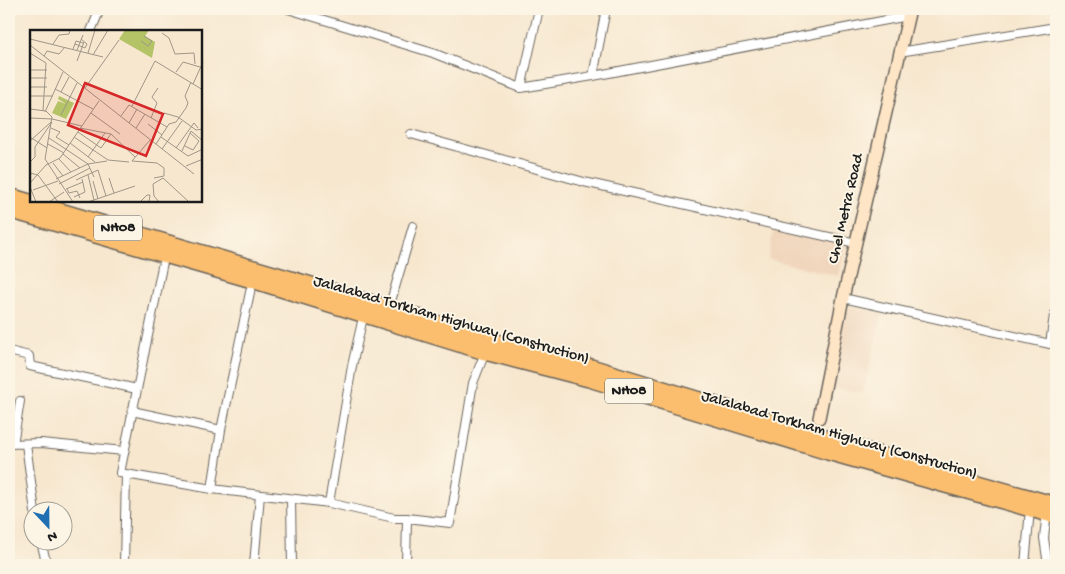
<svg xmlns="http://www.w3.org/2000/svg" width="1065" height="574" font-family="'Gochi Hand',sans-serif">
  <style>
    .built { fill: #f0d6bc }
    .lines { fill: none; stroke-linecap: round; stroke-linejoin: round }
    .street-casing { stroke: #69635b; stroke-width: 10 }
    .secondary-casing { stroke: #69635b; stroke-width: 14 }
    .highway-casing { stroke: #69635b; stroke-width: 18 }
    .street { stroke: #fff; stroke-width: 8 }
    .secondary { stroke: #fde5c5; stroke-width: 11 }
    .highway { stroke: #fbbe6e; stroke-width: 15 }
    .labels { text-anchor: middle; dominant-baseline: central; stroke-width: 4; stroke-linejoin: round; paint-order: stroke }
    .shield { fill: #fcf5e5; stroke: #5f5d58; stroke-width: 1 }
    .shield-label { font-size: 15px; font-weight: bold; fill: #1c1c1c }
    .street-label { font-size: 16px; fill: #1c1c1c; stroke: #fcf5e5 }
    .inset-road { fill: none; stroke: #9f9687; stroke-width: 1 }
    .view { fill: #d62828; fill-opacity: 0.15; stroke: #d62828; stroke-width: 2.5 }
    .inset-edge { fill: none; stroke: #1c1c1c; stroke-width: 2.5 }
  </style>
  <rect width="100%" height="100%" fill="#fcf5e5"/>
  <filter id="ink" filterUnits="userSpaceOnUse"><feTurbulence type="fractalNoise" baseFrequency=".02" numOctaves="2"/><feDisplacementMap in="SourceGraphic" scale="10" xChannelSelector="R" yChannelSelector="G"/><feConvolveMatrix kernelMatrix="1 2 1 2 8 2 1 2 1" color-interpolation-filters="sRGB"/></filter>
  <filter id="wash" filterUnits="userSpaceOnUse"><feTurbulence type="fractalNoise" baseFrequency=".0096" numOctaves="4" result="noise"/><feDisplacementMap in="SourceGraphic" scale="20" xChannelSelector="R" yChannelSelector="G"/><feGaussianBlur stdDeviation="1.12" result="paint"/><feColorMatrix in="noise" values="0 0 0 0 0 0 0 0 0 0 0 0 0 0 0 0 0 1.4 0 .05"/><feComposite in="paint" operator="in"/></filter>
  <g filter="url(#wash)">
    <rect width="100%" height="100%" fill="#f7e7cf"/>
    <!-- built -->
    <path class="built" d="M 774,228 L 846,242 L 838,276 L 768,259 Z
      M 849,306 L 882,313 L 863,393 L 827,387 Z"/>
  </g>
  <g filter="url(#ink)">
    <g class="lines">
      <defs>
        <path id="street" d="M 288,9 L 433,53 L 521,88 L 593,76 L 908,16
          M 91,31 L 100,9
          M 899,52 L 1056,27
          M 593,76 L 606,9
          M 521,88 L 539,9
          M 411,134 L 584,182 L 856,243
          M 165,252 L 120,473 L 212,489 L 329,503 L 394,518 L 407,518 L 450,523 L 473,383 L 486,350
          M 843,298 L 1050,344 L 1054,315 L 1056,315
          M 389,308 L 413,226
          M 9,351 L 29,356 L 30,366 L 137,389
          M 132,411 L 221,430
          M 9,444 L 41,443 L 124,451
          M 13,444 L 20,401
          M 26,444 L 35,512
          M 212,489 L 221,430 L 253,278
          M 291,499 L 292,565
          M 329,503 L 352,366 L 364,313
          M 1047,512 L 1044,538 L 1048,565
          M 41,542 L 47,565
          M 124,565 L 126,474
          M 254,565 L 260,495
          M 406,565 L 407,518
          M 1025,565 L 1030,509"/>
        <path id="secondary" d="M 819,418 L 843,298 L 910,9"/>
        <path id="highway" d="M 9,196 L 389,308 L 489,340 L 591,367 L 917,466 L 1056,505
          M 9,210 L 252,280 L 485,352 L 589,379 L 828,452 L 1056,516"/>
      </defs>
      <!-- street casing -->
      <use href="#street" class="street-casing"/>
      <!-- secondary casing -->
      <use href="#secondary" class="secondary-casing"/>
      <!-- highway casing -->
      <use href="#highway" class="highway-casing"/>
      <!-- street -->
      <use href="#street" class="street"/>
      <!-- secondary -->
      <use href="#secondary" class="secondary"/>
      <!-- highway -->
      <use href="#highway" class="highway"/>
    </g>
  </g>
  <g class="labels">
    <!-- shield labels -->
    <g class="shield">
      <rect x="94" y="215.5" width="48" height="25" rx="4"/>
      <rect x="605" y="378.5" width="48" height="25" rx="4"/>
    </g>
    <g class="shield-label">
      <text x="118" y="228">NH08</text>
      <text x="629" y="391">NH08</text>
    </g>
    <!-- street labels -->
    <g class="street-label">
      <text transform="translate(847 209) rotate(-77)">Chel Metra Road</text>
      <text transform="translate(451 321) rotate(16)">Jalalabad Torkham Highway (Construction)</text>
      <text transform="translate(839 436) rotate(16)">Jalalabad Torkham Highway (Construction)</text>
    </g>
  </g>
  <!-- overview -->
  <g transform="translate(30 30)">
    <rect width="172" height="172" fill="#f7e7cf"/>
    <path d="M 95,0 L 119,0 L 115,6 L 125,12 L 122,28 L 89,9 ZM 29,66 L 44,73 L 36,89 L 22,83 L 28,71 L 36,74 L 28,69 Z" fill="#b3c366"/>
    <path class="inset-road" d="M 132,3 L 139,8 L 145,24 L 164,23 L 165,34M 0,9 L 73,27M 111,11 L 118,16 L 122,11 L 114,6M 23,14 L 29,5 L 39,4 L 40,0M 45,14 L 55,18 L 57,14 L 51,9M 0,15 L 164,144M 43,19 L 46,11 L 53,13M 47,20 L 53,5M 0,23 L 16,33 L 13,81M 58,23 L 65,0M 63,25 L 78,0M 14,26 L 17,21 L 29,24 L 35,17M 47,31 L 54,12M 0,40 L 17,40M 146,42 L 153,32 L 170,37M 0,48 L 17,48M 163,54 L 173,32M 0,57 L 17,57M 55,58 L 89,10M 25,59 L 31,62 L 39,47M 31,62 L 63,79M 0,66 L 23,66M 102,76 L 125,31 L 173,60M 0,79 L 16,81 L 22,87 L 15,129 L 43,172M 15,82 L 33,42M 61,83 L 90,104M 134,83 L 148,87 L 166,100 L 173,99M 31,85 L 47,53M 91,86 L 99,75 L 137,97M 0,88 L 22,89M 121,88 L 127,73 L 122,67 L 128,58M 22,89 L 52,96M 99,93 L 107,79M 118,94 L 132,105M 21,98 L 30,102 L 26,107 L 39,115M 50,98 L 81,104 L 105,127M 106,98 L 115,84M 161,101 L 173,111M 48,102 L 71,118 L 81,104M 0,107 L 17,118M 44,107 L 78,130 L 99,132M 131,107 L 158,126 L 173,119M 19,108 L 58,134 L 64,147M 120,110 L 102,131 L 127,133 L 134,138 L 134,146 L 124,148M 0,111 L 21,92M 40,113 L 65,132M 18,114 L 34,123M 126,114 L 139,94 L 146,92 L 156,78 L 158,73 L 155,66 L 161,52M 155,116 L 163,120 L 169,111 L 160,103M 146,118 L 164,93 L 168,98M 132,119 L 152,91M 152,121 L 161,101M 33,124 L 50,138M 58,127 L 75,103M 29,129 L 41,142M 0,132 L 5,127 L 5,117 L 22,92M 23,133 L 33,146M 156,136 L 173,129M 0,143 L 8,145 L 28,172M 58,145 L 64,170M 79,148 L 84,163M 26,149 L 58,134 L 77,131M 46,150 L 68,140 L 76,166M 63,151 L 68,169M 0,153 L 16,135 L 30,128 L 69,71M 29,154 L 60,138M 0,157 L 6,172M 36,159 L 53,152M 37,159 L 39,163 L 47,161 L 50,168M 3,160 L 28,151M 44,167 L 55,162 L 52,149M 19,172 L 34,162M 58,172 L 105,156M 110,172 L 117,165 L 120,165 L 119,172M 129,172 L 124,166 L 123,154 L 133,148 L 159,172"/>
    <path class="view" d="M 55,53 L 133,84 L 116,126 L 38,95 Z"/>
    <rect width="172" height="172" class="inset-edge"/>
  </g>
  <!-- margin -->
  <rect width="1065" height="574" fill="none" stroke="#fcf5e5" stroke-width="30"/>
  <!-- north arrow -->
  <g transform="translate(48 526) rotate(158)"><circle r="24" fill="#fcf5e5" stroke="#a29e95"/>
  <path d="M0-4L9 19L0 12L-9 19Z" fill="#1f6fb2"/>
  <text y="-8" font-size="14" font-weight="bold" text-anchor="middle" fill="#1c1c1c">N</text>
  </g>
</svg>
